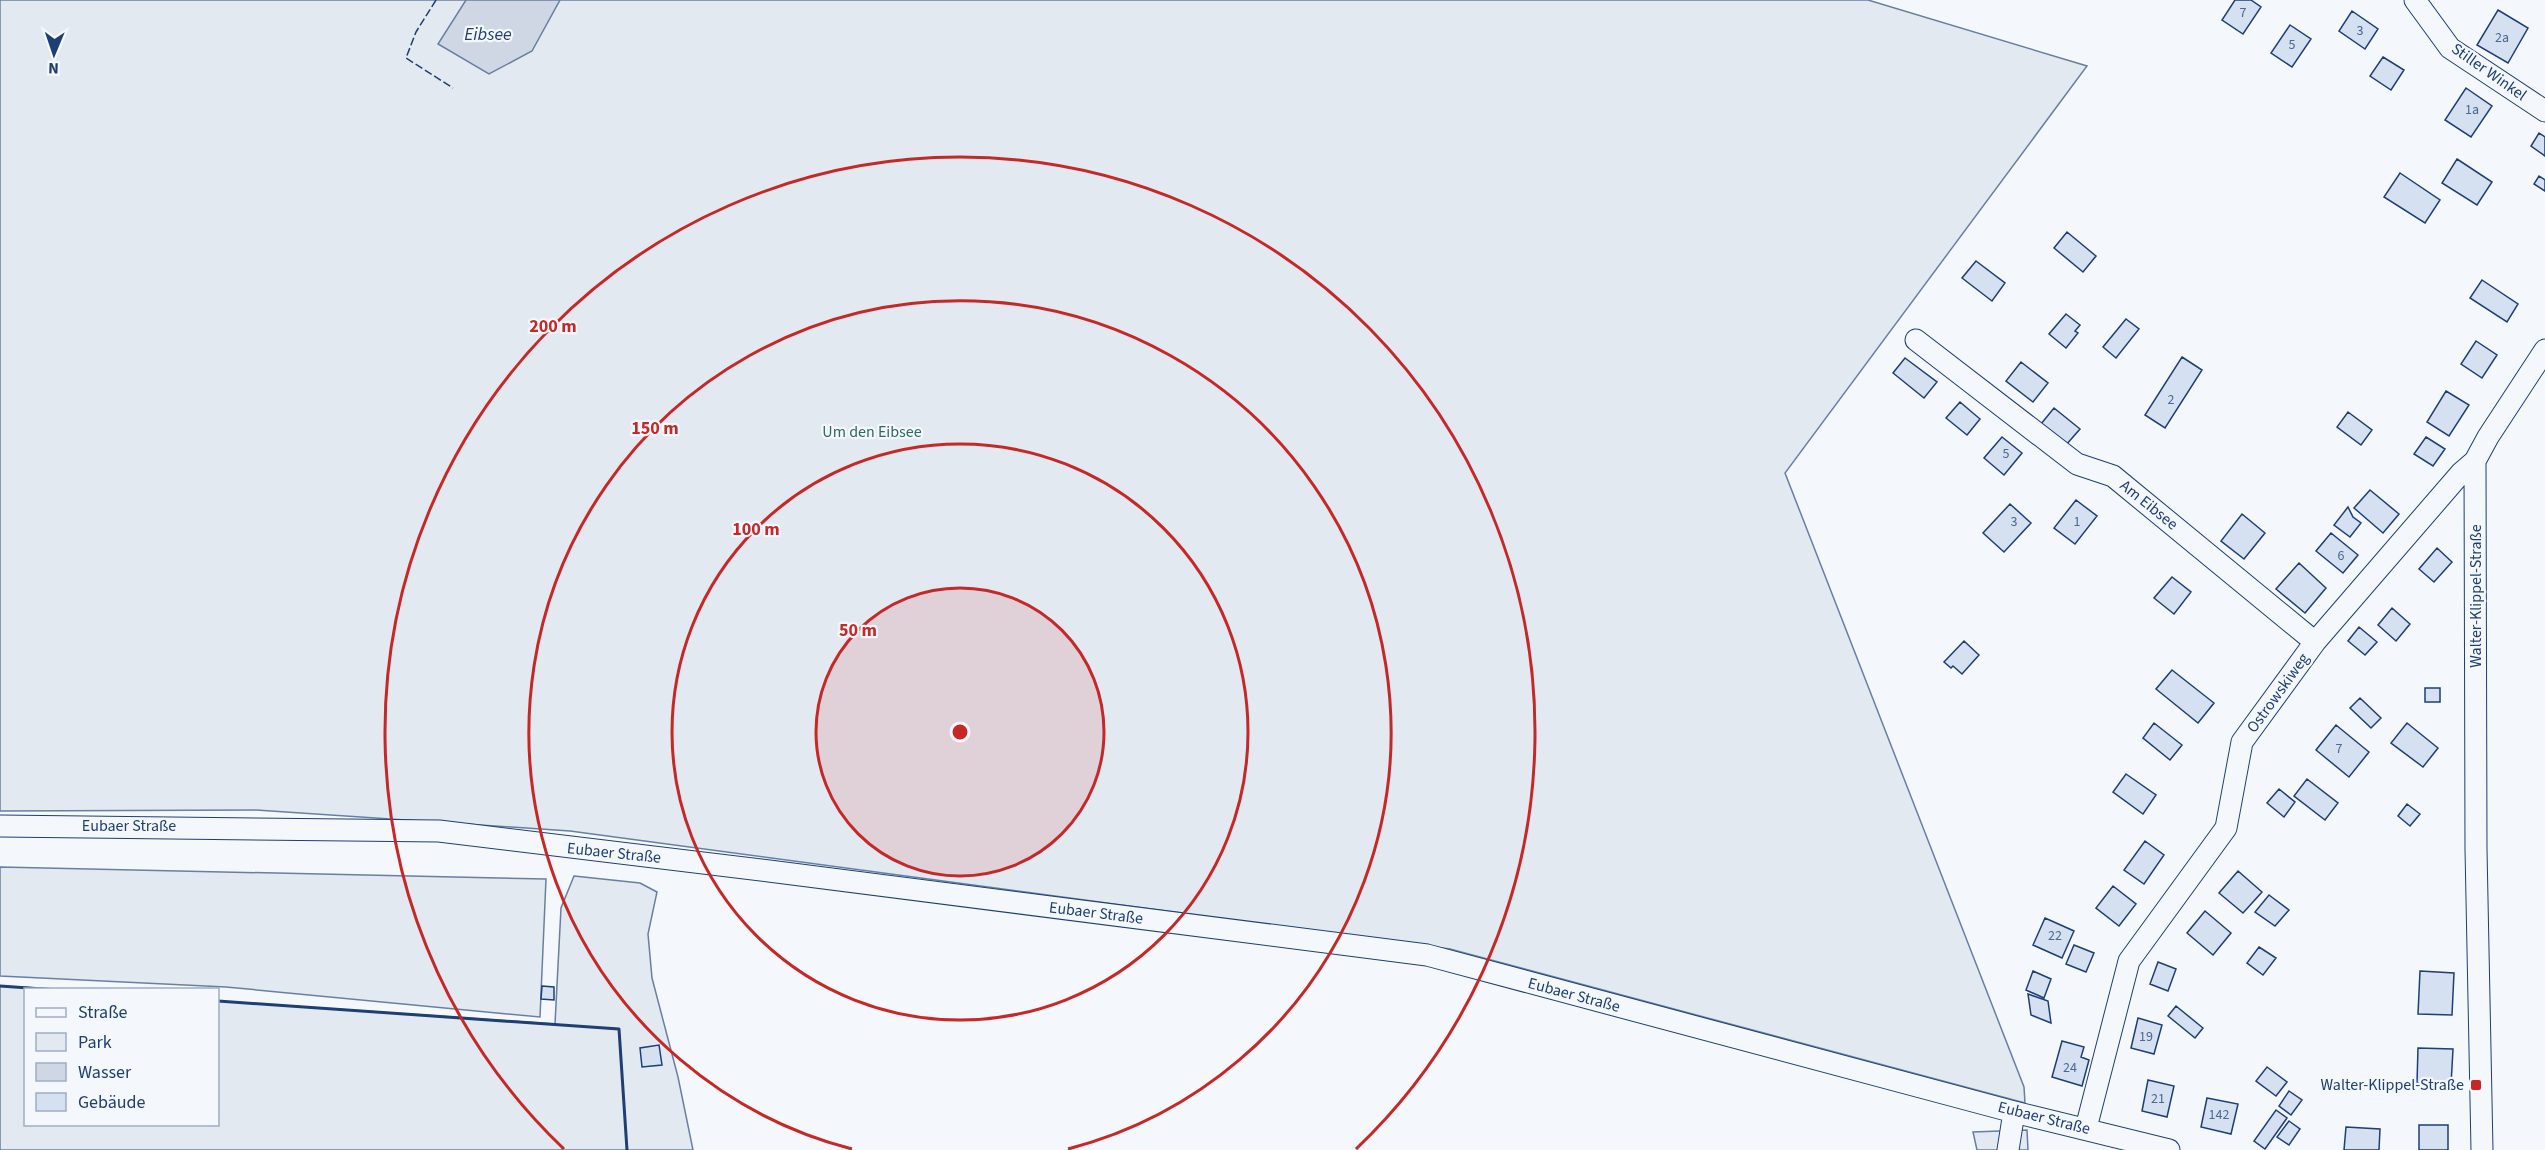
<svg xmlns="http://www.w3.org/2000/svg" width="2545" height="1150" font-family="'Source Sans 3',sans-serif">
  <style>
    .green { fill: #e3e9f0; stroke: #687fa3; stroke-width: 1.5 }
    .water { fill: #cfd7e4; stroke: #687fa3; stroke-width: 1.5 }
    .building { fill: #d5e0f0; stroke: #1d3f73; stroke-width: 1.5 }
    .lines { fill: none; stroke-linecap: round; stroke-linejoin: round }
    .minor-casing { stroke: #1d3f73; stroke-width: 23 }
    .minor { stroke: #f4f7fb; stroke-width: 21 }
    .fence { stroke: #1d3f73; stroke-width: 1.5; stroke-dasharray: 8 3; stroke-linecap: butt }
    .wall { stroke: #1d3f73; stroke-width: 3 }
    .ring { fill: none; stroke: #c62828; stroke-width: 3 }
    .poi-dot { fill: #c62828; stroke: #f4f7fb; stroke-width: 2 }
    .labels { text-anchor: middle; dominant-baseline: central; stroke-width: 4.5; stroke-linejoin: round; paint-order: stroke }
    .number-label { font-size: 14px; fill: #4b6792 }
    .street-label { font-size: 16px; fill: #1d3f73; stroke: #f4f7fb }
    .park-label { font-size: 16px; fill: #2c6c60; stroke: #f4f7fb }
    .poi-label { font-size: 16px; fill: #1d3f73; stroke: #f4f7fb; text-anchor: end }
    .water-label { font-size: 18px; font-style: italic; fill: #1d3f73; stroke: #f4f7fb }
    .centre { fill: #c62828; stroke: #f4f7fb; stroke-width: 3 }
    .ring-label { font-size: 18px; text-anchor: middle; font-weight: bold; fill: #c62828; stroke: #f4f7fb; stroke-width: 4.5; stroke-linejoin: round; paint-order: stroke }
  </style>
  <rect width="100%" height="100%" fill="#f4f7fb"/>
  <!-- green -->
  <path class="green" d="M 0,0 L 1868,0 L 2087,66 L 1785,473 L 2024,1087 L 2025,1103 L 1450,949 L 570,831 L 256,810 L 0,811 Z
    M 0,867 L 546,879 L 540,1017 L 226,987 L 0,976 Z
    M 574,876 L 640,883 L 657,892 L 648,934 L 652,978 L 678,1077 L 693,1150 L 0,1150 L 0,986 L 57,989 L 26,990 L 26,1124 L 218,1124 L 218,1001 L 555,1024 L 561,908 Z
    M 2027,1130 L 2028,1150 L 1977,1150 L 1973,1132 Z"/>
  <!-- water -->
  <path class="water" d="M 466,0 L 560,0 L 532,51 L 489,74 L 438,44 Z"/>
  <!-- building -->
  <path class="building" d="M 2235,0 L 2251,0 L 2261,7 L 2243,34 L 2222,20 Z
    M 2498,10 L 2528,28 L 2508,63 L 2477,45 Z
    M 2352,11 L 2378,29 L 2365,49 L 2339,31 Z
    M 2290,25 L 2311,39 L 2292,67 L 2271,53 Z
    M 2383,57 L 2404,70 L 2391,90 L 2370,76 Z
    M 2466,88 L 2492,106 L 2471,137 L 2445,120 Z
    M 2539,133 L 2545,137 L 2545,156 L 2531,146 Z
    M 2457,159 L 2492,182 L 2477,205 L 2442,183 Z
    M 2400,173 L 2440,200 L 2425,223 L 2384,197 Z
    M 2539,176 L 2545,180 L 2545,191 L 2534,184 Z
    M 2067,232 L 2096,256 L 2083,272 L 2054,248 Z
    M 1976,261 L 2005,283 L 1992,301 L 1962,278 Z
    M 2482,280 L 2518,304 L 2507,322 L 2470,298 Z
    M 2066,314 L 2080,325 L 2075,331 L 2078,333 L 2066,348 L 2049,334 Z
    M 2126,319 L 2139,329 L 2116,358 L 2103,347 Z
    M 2476,341 L 2497,355 L 2482,378 L 2461,364 Z
    M 2182,357 L 2202,370 L 2165,428 L 2145,415 Z
    M 1905,358 L 1937,382 L 1924,398 L 1893,373 Z
    M 2021,362 L 2048,383 L 2033,402 L 2006,381 Z
    M 2446,391 L 2469,405 L 2449,436 L 2427,422 Z
    M 1960,402 L 1980,419 L 1967,435 L 1946,418 Z
    M 2054,408 L 2080,429 L 2066,445 L 2041,424 Z
    M 2348,412 L 2372,430 L 2361,445 L 2337,427 Z
    M 2002,437 L 2022,453 L 2004,475 L 1984,458 Z
    M 2426,437 L 2445,449 L 2433,466 L 2414,454 Z
    M 2370,490 L 2399,514 L 2383,533 L 2354,508 Z
    M 2076,500 L 2097,516 L 2075,544 L 2054,528 Z
    M 2010,504 L 2031,523 L 2004,552 L 1983,533 Z
    M 2348,507 L 2353,517 L 2361,523 L 2350,537 L 2334,525 Z
    M 2242,514 L 2265,533 L 2244,559 L 2221,541 Z
    M 2331,533 L 2358,555 L 2343,573 L 2316,551 Z
    M 2437,548 L 2452,562 L 2434,582 L 2419,569 Z
    M 2299,563 L 2326,588 L 2305,613 L 2276,589 Z
    M 2172,577 L 2191,592 L 2174,614 L 2154,598 Z
    M 2392,608 L 2410,624 L 2396,641 L 2378,625 Z
    M 2359,627 L 2377,642 L 2365,655 L 2348,641 Z
    M 1964,641 L 1979,655 L 1962,674 L 1953,666 L 1951,668 L 1944,662 Z
    M 2172,670 L 2214,703 L 2198,723 L 2156,689 Z
    M 2425,688 L 2440,688 L 2440,702 L 2425,702 Z
    M 2360,698 L 2381,718 L 2371,728 L 2350,708 Z
    M 2154,723 L 2182,745 L 2170,760 L 2143,738 Z
    M 2407,723 L 2438,748 L 2423,767 L 2391,743 Z
    M 2336,725 L 2369,752 L 2349,777 L 2316,750 Z
    M 2126,774 L 2156,795 L 2143,814 L 2113,792 Z
    M 2307,779 L 2338,803 L 2325,820 L 2294,796 Z
    M 2279,789 L 2295,802 L 2284,817 L 2267,803 Z
    M 2407,804 L 2420,814 L 2410,826 L 2398,816 Z
    M 2145,841 L 2164,855 L 2144,884 L 2124,870 Z
    M 2238,871 L 2262,892 L 2243,913 L 2219,893 Z
    M 2113,886 L 2136,904 L 2119,926 L 2096,908 Z
    M 2269,895 L 2289,910 L 2275,926 L 2255,912 Z
    M 2205,911 L 2231,933 L 2213,955 L 2187,933 Z
    M 2045,918 L 2074,931 L 2062,958 L 2033,945 Z
    M 2074,945 L 2094,953 L 2086,972 L 2066,964 Z
    M 2259,947 L 2276,958 L 2263,975 L 2247,963 Z
    M 2158,962 L 2176,969 L 2168,991 L 2150,984 Z
    M 2033,971 L 2051,979 L 2044,998 L 2026,990 Z
    M 2420,971 L 2454,973 L 2452,1015 L 2418,1014 Z
    M 542,986 L 554,987 L 554,1000 L 541,999 Z
    M 2028,994 L 2048,1001 L 2051,1023 L 2031,1015 Z
    M 2176,1006 L 2203,1028 L 2195,1038 L 2168,1016 Z
    M 2138,1018 L 2162,1025 L 2154,1054 L 2131,1048 Z
    M 2062,1041 L 2084,1047 L 2081,1057 L 2089,1060 L 2082,1086 L 2052,1077 Z
    M 659,1045 L 662,1065 L 642,1067 L 640,1048 Z
    M 2418,1048 L 2453,1049 L 2451,1085 L 2417,1083 Z
    M 2267,1067 L 2287,1082 L 2276,1096 L 2256,1081 Z
    M 2148,1080 L 2174,1086 L 2167,1117 L 2142,1111 Z
    M 2289,1091 L 2302,1100 L 2291,1115 L 2279,1106 Z
    M 2207,1098 L 2238,1104 L 2231,1134 L 2201,1127 Z
    M 2276,1110 L 2287,1118 L 2265,1149 L 2254,1141 Z
    M 2289,1121 L 2300,1129 L 2289,1145 L 2277,1137 Z
    M 2419,1125 L 2448,1125 L 2448,1150 L 2419,1150 Z
    M 2346,1127 L 2380,1129 L 2379,1150 L 2344,1150 Z"/>
  <g class="lines">
    <defs>
      <path id="minor" d="M 2415,0 L 2450,48 L 2545,111
        M 1916,340 L 2077,464 L 2113,476 L 2315,642
        M 0,826 L 439,831 L 769,871 L 1427,955 L 2014,1112 L 2169,1150
        M 2086,1128 L 2129,961 L 2226,828 L 2242,742 L 2315,642 L 2461,473 L 2475,461
        M 2008,1150 L 2014,1112
        M 2482,1150 L 2476,849 L 2475,461 L 2488,437 L 2545,350"/>
    </defs>
    <!-- minor casing -->
    <use href="#minor" class="minor-casing"/>
    <!-- minor -->
    <use href="#minor" class="minor"/>
    <!-- fence -->
    <path class="fence" d="M 436,0 L 416,32 L 406,58 L 453,88"/>
    <!-- wall -->
    <path class="wall" d="M 0,986 L 57,990
      M 218,1001 L 619,1029 L 627,1150"/>
  </g>
  <!-- distance rings -->
  <circle cx="960" cy="732" r="144" fill="#c62828" fill-opacity=".12"/>
  <g class="ring">
    <circle cx="960" cy="732" r="144"/>
    <circle cx="960" cy="732" r="288"/>
    <path d="M852 1149A431 431 0 1 1 1068 1149"/>
    <path d="M564 1149A575 575 0 1 1 1356 1149"/>
  </g>
  <!-- markers -->
  <rect class="poi-dot" x="2470" y="1079" width="12" height="12" rx="3"/>
  <g class="labels">
    <!-- number labels -->
    <g class="number-label">
      <text x="2243" y="13">7</text>
      <text x="2360" y="31">3</text>
      <text x="2502" y="38">2a</text>
      <text x="2292" y="45">5</text>
      <text x="2472" y="110">1a</text>
      <text x="2171" y="400">2</text>
      <text x="2006" y="454">5</text>
      <text x="2014" y="522">3</text>
      <text x="2077" y="522">1</text>
      <text x="2341" y="556">6</text>
      <text x="2339" y="749">7</text>
      <text x="2055" y="936">22</text>
      <text x="2146" y="1037">19</text>
      <text x="2070" y="1068">24</text>
      <text x="2158" y="1099">21</text>
      <text x="2219" y="1115">142</text>
    </g>
    <!-- street labels -->
    <g class="street-label">
      <text transform="translate(2489 72) rotate(35)">Stiller Winkel</text>
      <text transform="translate(2149 505) rotate(39)">Am Eibsee</text>
      <text transform="translate(2476 596) rotate(-90)">Walter-Klippel-Straße</text>
      <text transform="translate(2278 693) rotate(-54)">Ostrowskiweg</text>
      <text x="129" y="826">Eubaer Straße</text>
      <text transform="translate(614 853) rotate(6)">Eubaer Straße</text>
      <text transform="translate(1096 913) rotate(7)">Eubaer Straße</text>
      <text transform="translate(1574 995) rotate(15)">Eubaer Straße</text>
      <text transform="translate(2044 1118) rotate(14)">Eubaer Straße</text>
    </g>
    <!-- park labels -->
    <g class="park-label">
      <text x="872" y="432">Um den Eibsee</text>
    </g>
    <!-- poi labels -->
    <g class="poi-label">
      <text x="2464" y="1085">Walter-Klippel-Straße</text>
    </g>
    <!-- water labels -->
    <g class="water-label">
      <text x="488" y="34">Eibsee</text>
    </g>
  </g>
  <circle cx="960" cy="732" r="9" class="centre"/>
  <g class="ring-label">
    <text x="553" y="332">200 m</text>
    <text x="655" y="434">150 m</text>
    <text x="756" y="535">100 m</text>
    <text x="858" y="636">50 m</text>
  </g>
  <!-- legend -->
  <rect x="24" y="988" width="195" height="138" fill="#f4f7fb" stroke="#9eadc5" stroke-width="1.5"/>
  <rect x="36" y="1008" width="30" height="9" fill="#f4f7fb" stroke="#9eadc5" stroke-width="1.5"/>
  <text x="78" y="1018" font-size="18" fill="#1d3f73">Straße</text>
  <rect x="36" y="1033" width="30" height="18" fill="#e3e9f0" stroke="#9eadc5" stroke-width="1.5"/>
  <text x="78" y="1048" font-size="18" fill="#1d3f73">Park</text>
  <rect x="36" y="1063" width="30" height="18" fill="#cfd7e4" stroke="#9eadc5" stroke-width="1.5"/>
  <text x="78" y="1078" font-size="18" fill="#1d3f73">Wasser</text>
  <rect x="36" y="1093" width="30" height="18" fill="#d5e0f0" stroke="#9eadc5" stroke-width="1.5"/>
  <text x="78" y="1108" font-size="18" fill="#1d3f73">Gebäude</text>
  <!-- north arrow -->
  <g transform="translate(54 54) rotate(182)" stroke="#f4f7fb" stroke-width="4.5" paint-order="stroke">
  <path d="M0-4.5L10 22L0 15L-10 22Z" fill="#1d3f73"/>
  <text y="-9" font-size="16" font-weight="bold" text-anchor="middle" fill="#1d3f73">N</text>
  </g>
</svg>
